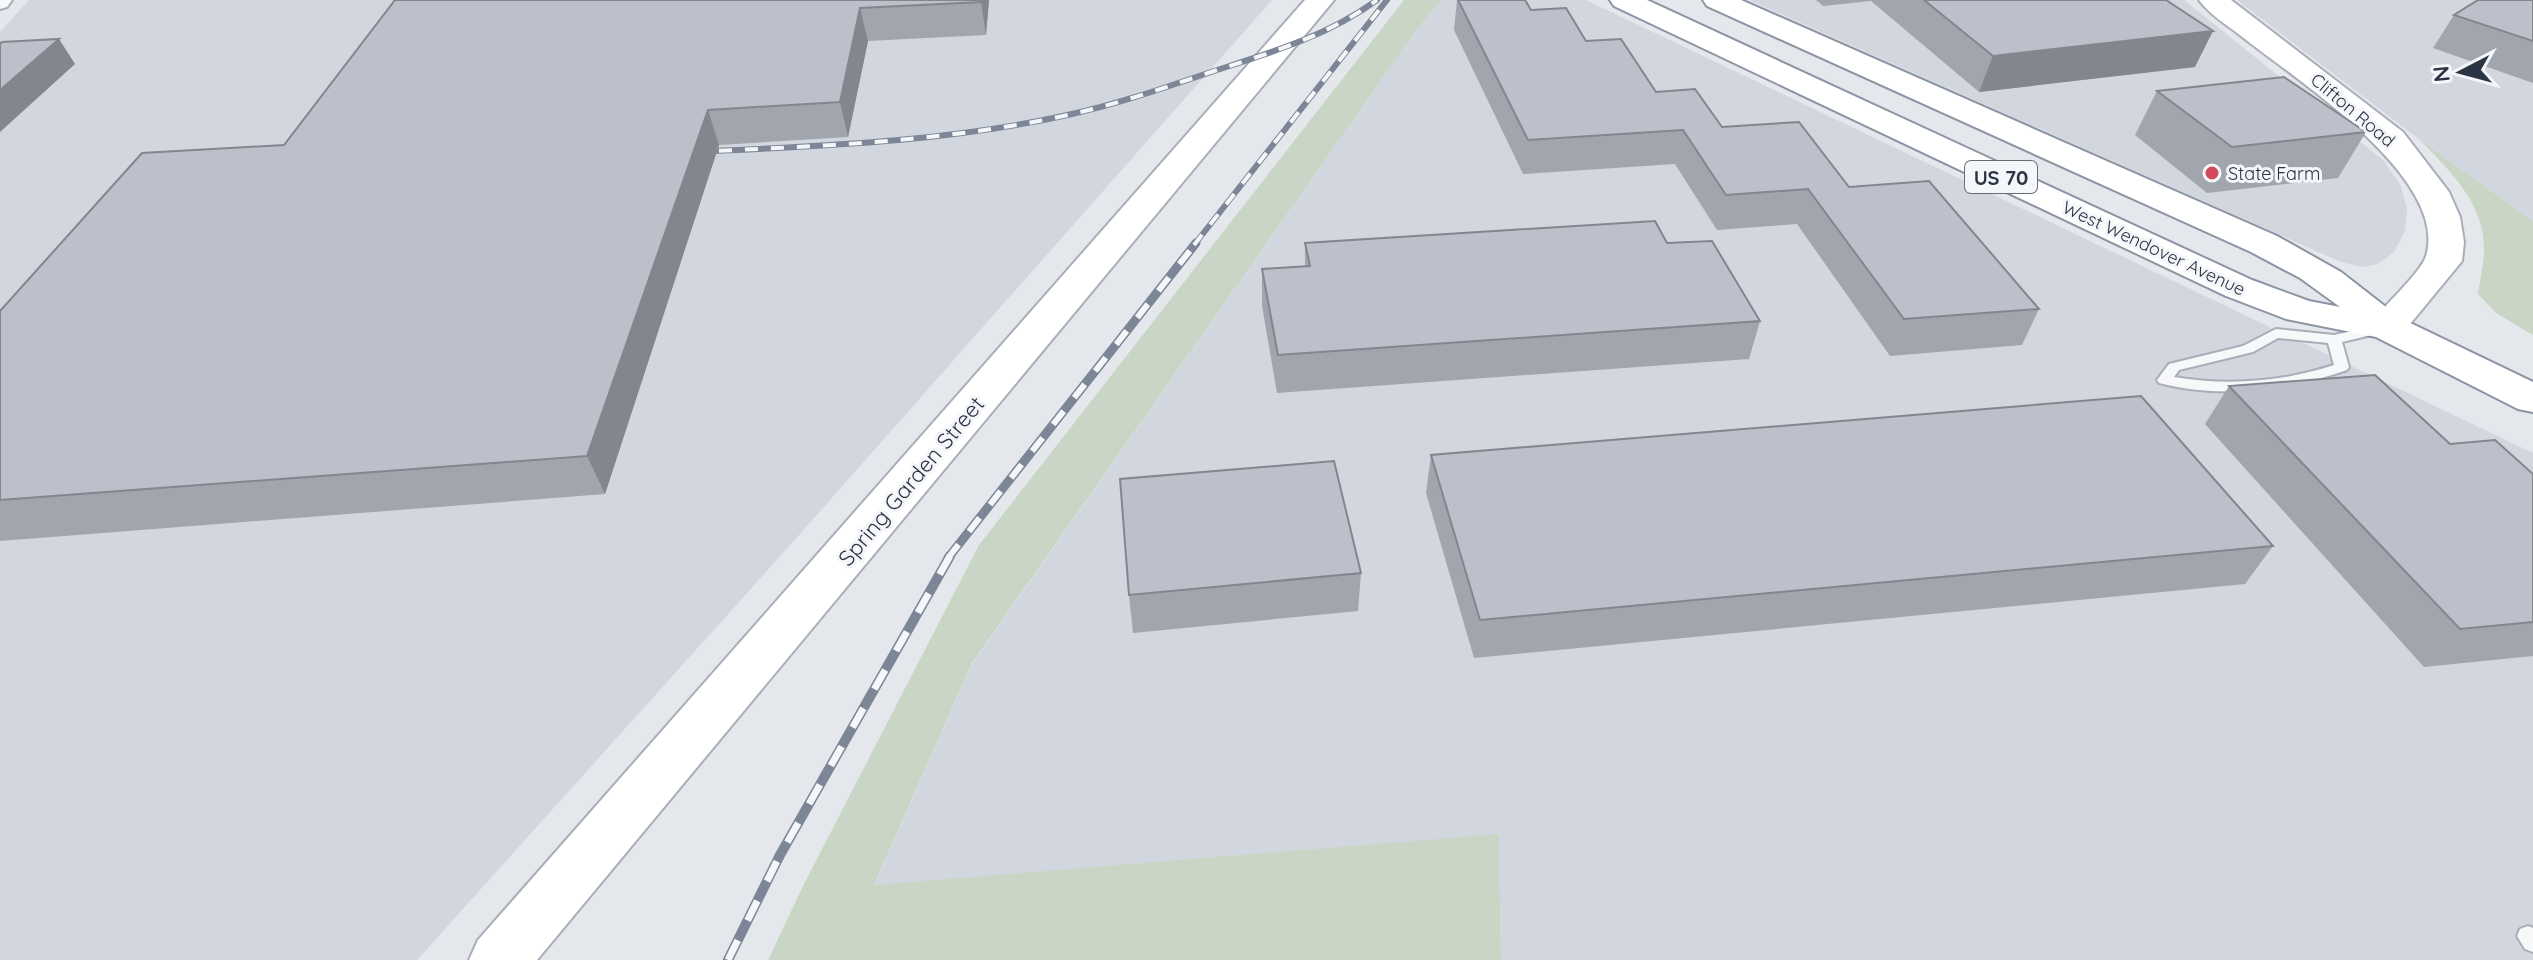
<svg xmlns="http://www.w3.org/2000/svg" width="2533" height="960" font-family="Quicksand,sans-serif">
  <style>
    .built { fill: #d2d6de }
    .green { fill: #c9d6c5 }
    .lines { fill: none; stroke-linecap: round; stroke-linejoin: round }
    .lane-casing { stroke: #a9aeb7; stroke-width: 4 }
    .street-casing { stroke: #a9aeb7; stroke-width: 4 }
    .secondary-casing { stroke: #a9aeb7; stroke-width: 4 }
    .highway-casing { stroke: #8b94a3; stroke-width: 4 }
    .lane { fill: #f7f8fa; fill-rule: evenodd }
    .street { fill: #f7f8fa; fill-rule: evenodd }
    .secondary { fill: #fff; fill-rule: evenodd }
    .highway { fill: #fff; fill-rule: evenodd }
    .rail-far2-casing { stroke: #7d8696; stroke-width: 6 }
    .rail-far1-casing { stroke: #7d8696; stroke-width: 9 }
    .rail-casing { stroke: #7d8696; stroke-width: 10 }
    .rail-far2 { stroke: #f4f6f9; stroke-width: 4; stroke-dasharray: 13; stroke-linecap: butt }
    .rail-far1 { stroke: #f4f6f9; stroke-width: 6; stroke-dasharray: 17; stroke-linecap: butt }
    .rail { stroke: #f4f6f9; stroke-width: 7; stroke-dasharray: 22; stroke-linecap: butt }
    .wall { fill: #a1a5ae }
    .shaded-wall { fill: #83868d }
    .building { fill: #bbc0ca; stroke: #83868d; stroke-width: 2 }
    .poi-dot { fill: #d1495b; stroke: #f4f6f9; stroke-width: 3 }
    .labels { text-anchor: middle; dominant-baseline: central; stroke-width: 6; stroke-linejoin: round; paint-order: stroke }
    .far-street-label { font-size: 18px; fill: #2b3445; stroke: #f4f6f9 }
    .far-poi-label { font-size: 18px; fill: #2b3445; stroke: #f4f6f9; text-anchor: start }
    .shield { fill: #f4f6f9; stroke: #676e7b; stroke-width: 2 }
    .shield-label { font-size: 20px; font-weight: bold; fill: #2b3445 }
    .street-label { font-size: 22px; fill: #2b3445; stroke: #f4f6f9 }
  </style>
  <rect width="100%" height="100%" fill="#e4e7ec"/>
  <!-- built -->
  <path class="built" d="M 29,0 L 1272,0 L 792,543 L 417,960 L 0,960 L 0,32 Z
    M 1442,0 L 1586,0 L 2533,453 L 2533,960 L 1501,960 L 1499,835 L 874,886 L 972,664 L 1417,29 Z
    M 1749,0 L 2184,0 L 2383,160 L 2401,186 L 2407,209 L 2405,231 L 2394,252 L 2378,264 L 2363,267 L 2341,262 Z
    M 2237,0 L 2533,0 L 2533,221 L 2420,140 Z"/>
  <!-- green -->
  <path class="green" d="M 1404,0 L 1442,0 L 1417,29 L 972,663 L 874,885 L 1499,834 L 1501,960 L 768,960 L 804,884 L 979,545 Z
    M 2420,140 L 2533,221 L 2533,335 L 2496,313 L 2478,294 C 2480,280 2484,264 2484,250 C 2485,204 2450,171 2420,140 Z"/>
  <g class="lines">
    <defs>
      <path id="lane" d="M 2379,325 L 2386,329 L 2384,332 L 2342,342 L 2349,367 L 2347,370 C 2287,391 2221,399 2159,383 L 2157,380 L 2169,364 L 2243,346 L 2276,329 L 2334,335 ZM 2278,338 L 2328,343 L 2334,365 C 2282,382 2228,386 2174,377 L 2179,370 L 2253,352 Z
        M 2528,926 L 2533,928 L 2533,952 L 2525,949 L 2517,936 L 2520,929 Z"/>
      <path id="street" d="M 0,0 L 12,0 L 7,7 L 0,9 Z"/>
      <path id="secondary" d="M 1305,0 L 1334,0 L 537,960 L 469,960 L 478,940 Z
        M 2199,0 L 2231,0 L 2403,132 L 2449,192 L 2460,217 L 2464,242 L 2462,261 L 2401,335 L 2387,339 L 2373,335 L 2368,327 C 2380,309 2421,273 2426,256 C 2450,178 2294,78 2241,36 C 2227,25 2209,14 2199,0 Z"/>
      <path id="highway" d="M 1610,0 L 1647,0 L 2252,280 L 2309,301 L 2340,307 L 2300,278 L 2251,252 L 1707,6 L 1703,0 L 1741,0 L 2277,236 L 2341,272 L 2400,318 L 2533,382 L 2533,412 L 2518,409 L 2376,337 L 2286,319 L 2226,296 L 1614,6 Z"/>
    </defs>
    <!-- lane casing -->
    <use href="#lane" class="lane-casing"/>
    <!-- street casing -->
    <use href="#street" class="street-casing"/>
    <!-- secondary casing -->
    <use href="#secondary" class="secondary-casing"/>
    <!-- highway casing -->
    <use href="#highway" class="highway-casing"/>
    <!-- lane -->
    <use href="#lane" class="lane"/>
    <!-- street -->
    <use href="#street" class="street"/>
    <!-- secondary -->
    <use href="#secondary" class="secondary"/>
    <!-- highway -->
    <use href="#highway" class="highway"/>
    <defs>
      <path id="rail-far2" d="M 693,152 C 820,146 948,142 1072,114 C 1122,103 1169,86 1217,70 C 1273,52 1329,35 1377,0
        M 1194,245 L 1387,0"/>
      <path id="rail-far1" d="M 948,558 L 1196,243"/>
      <path id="rail" d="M 728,960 L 780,855 L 950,556"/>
    </defs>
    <!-- rail-far2 casing -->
    <use href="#rail-far2" class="rail-far2-casing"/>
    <!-- rail-far1 casing -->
    <use href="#rail-far1" class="rail-far1-casing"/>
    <!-- rail casing -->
    <use href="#rail" class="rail-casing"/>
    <!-- rail-far2 -->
    <use href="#rail-far2" class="rail-far2"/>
    <!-- rail-far1 -->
    <use href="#rail-far1" class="rail-far1"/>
    <!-- rail -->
    <use href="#rail" class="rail"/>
  </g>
  <!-- wall -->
  <path class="wall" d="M 395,0 L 989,0 L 986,35 L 868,41 L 848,137 L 719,145 L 605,494 L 0,541 L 0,311 L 284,145 Z
    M 1457,0 L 1525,0 L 1531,10 L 1586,41 L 1656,92 L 1722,127 L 1849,187 L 2039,309 L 2022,345 L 1890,356 L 1797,224 L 1717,230 L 1675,164 L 1523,174 L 1454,30 Z
    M 1816,0 L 2166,0 L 2195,67 L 1979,92 L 1871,1 L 1823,6 Z
    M 2533,0 L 2533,83 L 2433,48 L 2454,15 Z
    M 2157,91 L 2366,132 L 2338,178 L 2207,193 L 2135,135 Z
    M 1305,243 L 1667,243 L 1760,321 L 1749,359 L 1277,393 L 1262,306 L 1262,269 L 1305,266 Z
    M 2229,386 L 2450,444 L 2533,474 L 2533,656 L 2424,667 L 2205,424 Z
    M 1431,455 L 2273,546 L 2245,584 L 1474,658 L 1426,493 Z
    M 1361,573 L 1358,611 L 1133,633 L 1129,595 Z"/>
  <!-- shaded-wall -->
  <path class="shaded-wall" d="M 981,0 L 989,0 L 986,35 L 981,2 Z
    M 860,8 L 868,41 L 848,137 L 840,102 Z
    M 2213,31 L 2195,67 L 1979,92 L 1993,56 Z
    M 59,39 L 75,64 L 0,132 L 0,90 Z
    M 708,110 L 719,145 L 605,494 L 587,456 Z"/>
  <!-- building -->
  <path class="building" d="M 395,0 L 981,0 L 981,2 L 860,8 L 840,102 L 708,110 L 587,456 L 0,500 L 0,311 L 142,153 L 284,145 Z
    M 1458,0 L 1525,0 L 1531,10 L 1566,8 L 1586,41 L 1621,39 L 1656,92 L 1695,89 L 1722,127 L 1799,122 L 1849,187 L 1929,181 L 2039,309 L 1904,319 L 1808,189 L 1726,195 L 1683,130 L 1528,140 Z
    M 1924,0 L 2166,0 L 2213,31 L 1993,56 Z
    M 2478,0 L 2533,0 L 2533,41 L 2454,15 Z
    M 59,39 L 0,90 L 0,44 L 2,42 Z
    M 2284,77 L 2366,132 L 2232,147 L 2157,91 Z
    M 1655,221 L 1667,243 L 1712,241 L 1760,321 L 1278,355 L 1262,269 L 1310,266 L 1305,243 Z
    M 2375,375 L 2450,444 L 2495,440 L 2533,474 L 2533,622 L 2460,629 L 2229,386 Z
    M 2141,396 L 2273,546 L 1480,620 L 1431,455 Z
    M 1334,461 L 1361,573 L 1129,595 L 1120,479 Z"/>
  <!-- markers -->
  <circle class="poi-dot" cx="2212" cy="173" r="8"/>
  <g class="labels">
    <!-- far-street labels -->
    <g class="far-street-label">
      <text transform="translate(2353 110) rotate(40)">Clifton Road</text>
      <text transform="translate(2154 248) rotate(25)">West Wendover Avenue</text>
    </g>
    <!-- far-poi labels -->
    <g class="far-poi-label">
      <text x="2228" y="173">State Farm</text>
    </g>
    <!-- shield labels -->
    <rect class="shield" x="1965" y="161" width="72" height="32" rx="6"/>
    <g class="shield-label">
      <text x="2001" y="177">US 70</text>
    </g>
    <!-- street labels -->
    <g class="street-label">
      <text transform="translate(911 481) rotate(-50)">Spring Garden Street</text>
    </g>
  </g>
  <!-- north arrow -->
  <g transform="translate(2461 72) rotate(264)" stroke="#f4f6f9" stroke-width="6" paint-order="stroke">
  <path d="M0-6L14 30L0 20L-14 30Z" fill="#2b3445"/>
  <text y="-12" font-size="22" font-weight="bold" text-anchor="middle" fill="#2b3445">N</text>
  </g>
</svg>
